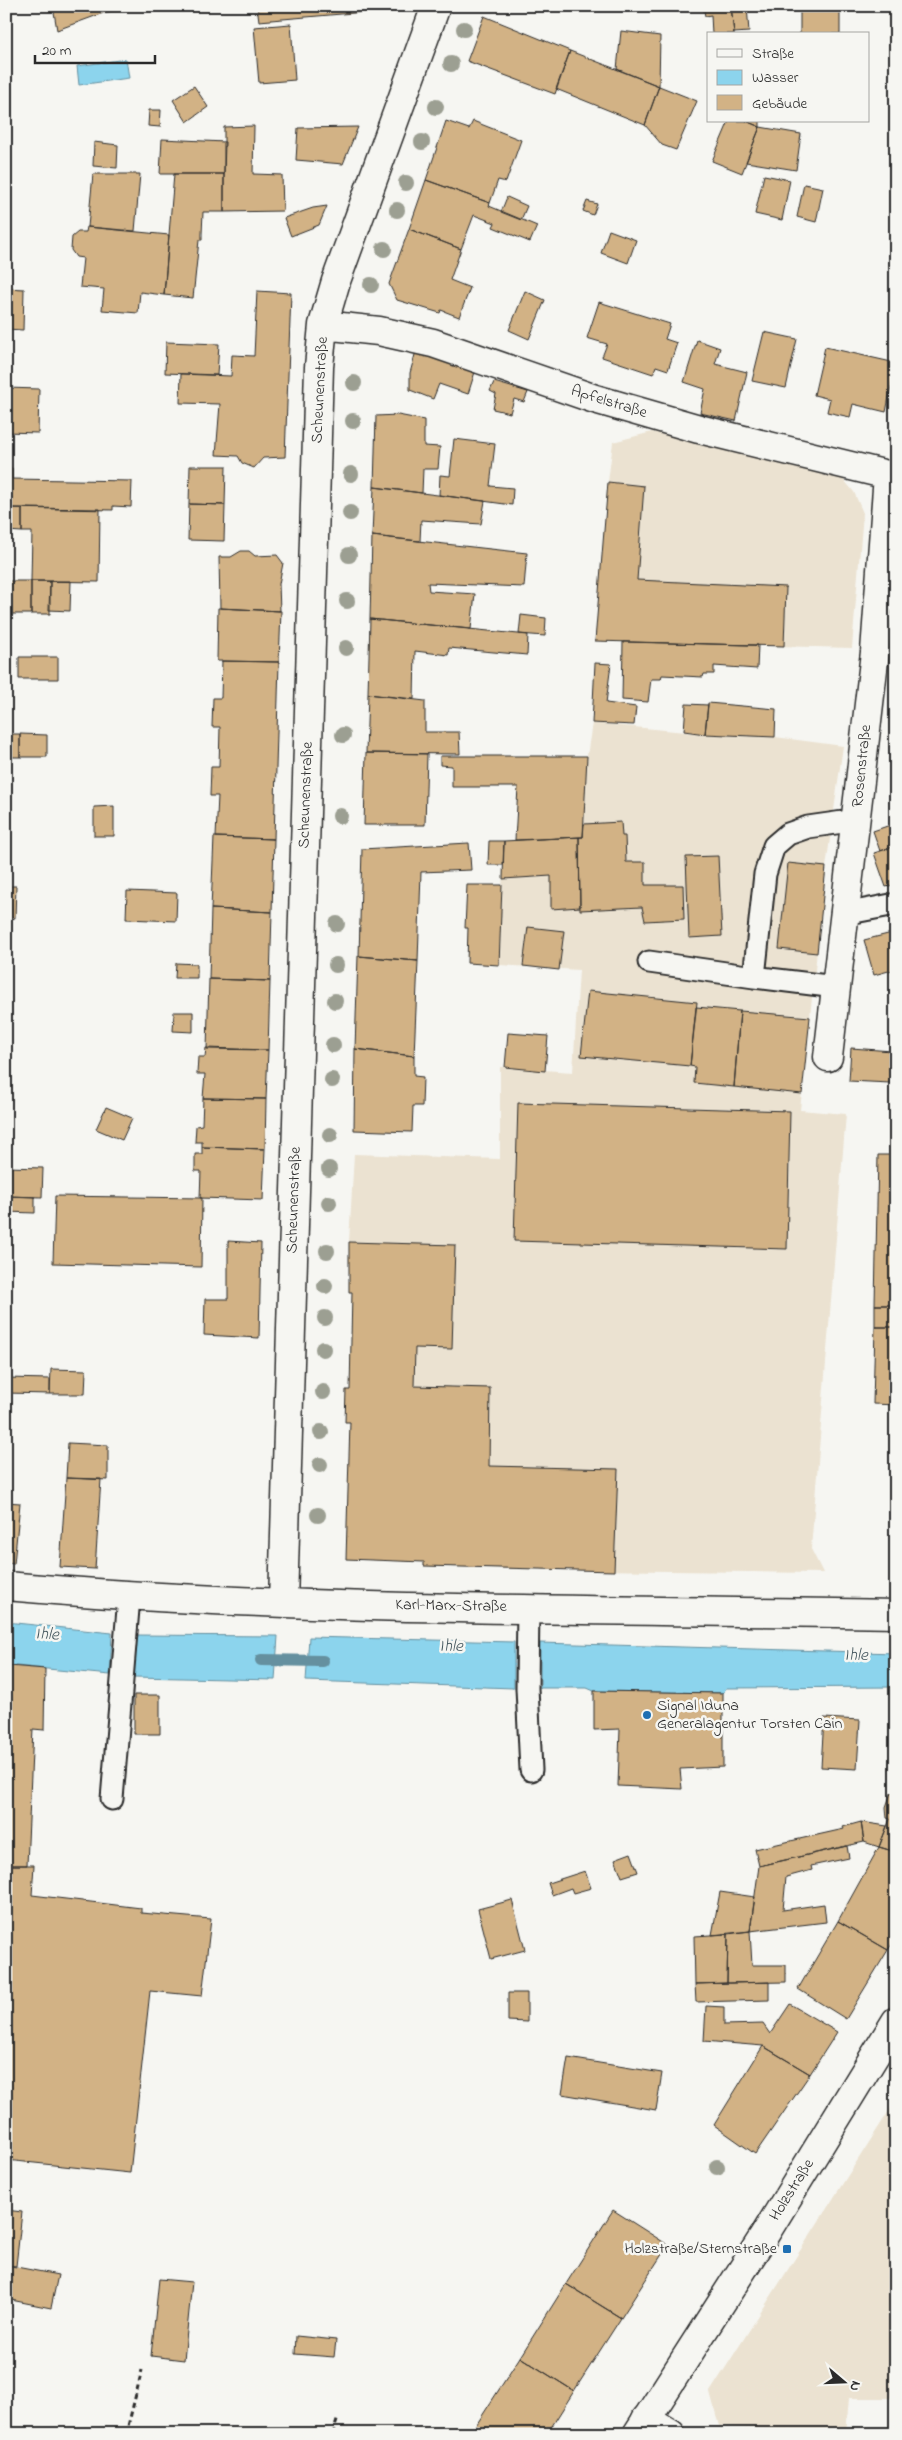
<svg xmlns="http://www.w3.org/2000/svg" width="902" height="2440" font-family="'Indie Flower',sans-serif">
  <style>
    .built { fill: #ebe2d1 }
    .water { fill: #8cd4ed; stroke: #65909f }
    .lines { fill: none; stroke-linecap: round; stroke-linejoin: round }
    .stream { stroke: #65909f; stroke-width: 12 }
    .building { fill: #d2b285; stroke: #2b2b2b }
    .lane-casing { stroke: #2b2b2b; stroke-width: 25 }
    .street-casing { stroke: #2b2b2b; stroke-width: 31 }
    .secondary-casing { stroke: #2b2b2b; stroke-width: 31 }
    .path { stroke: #2b2b2b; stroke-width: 3; stroke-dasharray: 5 4; stroke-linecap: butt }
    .lane { stroke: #f6f6f2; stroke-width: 21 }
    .street { stroke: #f6f6f2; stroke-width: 28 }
    .secondary { stroke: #f6f6f2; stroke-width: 28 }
    .tree { fill: #9c9f92 }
    .poi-dot { fill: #1f6fb2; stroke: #f6f6f2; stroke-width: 2 }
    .labels { text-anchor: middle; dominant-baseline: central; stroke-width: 5; stroke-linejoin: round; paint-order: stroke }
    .street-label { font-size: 16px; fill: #2b2b2b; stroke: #f6f6f2 }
    .poi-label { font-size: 16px; fill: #2b2b2b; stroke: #f6f6f2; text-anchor: start }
    .water-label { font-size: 18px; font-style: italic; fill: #43555c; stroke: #f6f6f2 }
  </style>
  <rect width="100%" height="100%" fill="#f6f6f2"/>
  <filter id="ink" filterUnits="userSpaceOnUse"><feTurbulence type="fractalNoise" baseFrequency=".02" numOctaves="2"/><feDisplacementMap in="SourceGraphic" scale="10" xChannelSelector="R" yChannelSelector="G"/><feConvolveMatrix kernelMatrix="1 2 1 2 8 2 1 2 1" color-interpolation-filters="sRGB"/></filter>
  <g filter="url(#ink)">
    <!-- built -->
    <path class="built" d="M 652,432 L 838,473 L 854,492 L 863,513 L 852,648 L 595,641 L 608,482 L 613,442 Z
      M 592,723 L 706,734 L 775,737 L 843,746 L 826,867 L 800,1110 L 846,1114 L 811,1549 L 823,1573 L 508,1569 L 424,1566 L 423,1562 L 346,1559 L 350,1422 L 345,1422 L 346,1390 L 350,1390 L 352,1292 L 349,1292 L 349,1242 L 354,1154 L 500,1159 L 500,1067 L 573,1072 L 579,970 L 499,965 L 503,865 L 504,841 L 583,837 L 587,756 Z
      M 896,2100 L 896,2398 L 849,2398 L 846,2433 L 719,2426 L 710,2392 Z"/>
    <!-- water -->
    <path class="water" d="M 126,59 L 129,78 L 79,85 L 77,66 Z
      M 6,1622 L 112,1633 L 110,1675 L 6,1665 Z
      M 136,1635 L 278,1636 L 275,1680 L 134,1677 Z
      M 309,1637 L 514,1642 L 514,1688 L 306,1681 Z
      M 540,1643 L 896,1653 L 896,1687 L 726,1688 L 723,1693 L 594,1691 L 587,1688 L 540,1688 Z"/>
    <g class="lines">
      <!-- stream -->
      <path class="stream" d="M 261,1660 L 323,1661"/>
    </g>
    <!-- building -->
    <path class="building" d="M 53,6 L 156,6 L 156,7 L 106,12 L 57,30 Z
      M 257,6 L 364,6 L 365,12 L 259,21 Z
      M 703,6 L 731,6 L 734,34 L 712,34 L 711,15 L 705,16 Z
      M 731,6 L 747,6 L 749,32 L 734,33 Z
      M 800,6 L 840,6 L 840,34 L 800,34 Z
      M 484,16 L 570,51 L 555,94 L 467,61 Z
      M 291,24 L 295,80 L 259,83 L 254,27 Z
      M 621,31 L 660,36 L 659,86 L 617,69 Z
      M 570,51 L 659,86 L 645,125 L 556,89 Z
      M 194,86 L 208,107 L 187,122 L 173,100 Z
      M 659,86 L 697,101 L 676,150 L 662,145 L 645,125 Z
      M 149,110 L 161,110 L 160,127 L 148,126 Z
      M 446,121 L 469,129 L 473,121 L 521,140 L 506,182 L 498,180 L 490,203 L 426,180 Z
      M 729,121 L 746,121 L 760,127 L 742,173 L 712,161 Z
      M 746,121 L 760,121 L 760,127 Z
      M 254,126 L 253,174 L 282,175 L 283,211 L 224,212 L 224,127 Z
      M 358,127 L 343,164 L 296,160 L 298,128 Z
      M 760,127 L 801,134 L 796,170 L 746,162 Z
      M 162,139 L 225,142 L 224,174 L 160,174 Z
      M 94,142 L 118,145 L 117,168 L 93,166 Z
      M 93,174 L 140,174 L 135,231 L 88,227 Z
      M 174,174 L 224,174 L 224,212 L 203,212 L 202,234 L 202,240 L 199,240 L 193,298 L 164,295 Z
      M 764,175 L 790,180 L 782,220 L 755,214 Z
      M 426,180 L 490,203 L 489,206 L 537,226 L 530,242 L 493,227 L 495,223 L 474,215 L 461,249 L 409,229 Z
      M 804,184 L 823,188 L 816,222 L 797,217 Z
      M 507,197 L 527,206 L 521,220 L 501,212 Z
      M 587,201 L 597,204 L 593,215 L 583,211 Z
      M 327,206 L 319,225 L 291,236 L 284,218 L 313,208 Z
      M 87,227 L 169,235 L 164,295 L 140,292 L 138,313 L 102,310 L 104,289 L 80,287 L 83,258 L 76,257 L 71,250 L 72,237 L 78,232 L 86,232 Z
      M 409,229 L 461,249 L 450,280 L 470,288 L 459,317 L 441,310 L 440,313 L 397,300 L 389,284 Z
      M 609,230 L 636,240 L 628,263 L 601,253 Z
      M 6,288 L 24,289 L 23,330 L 6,329 Z
      M 257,291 L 291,293 L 285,457 L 263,458 L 254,468 L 242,463 L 238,456 L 216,455 L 220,404 L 180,403 L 181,374 L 231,376 L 232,355 L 254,356 Z
      M 525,291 L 545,300 L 529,339 L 509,330 Z
      M 599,302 L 670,324 L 665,339 L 677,343 L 668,370 L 656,366 L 653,374 L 602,357 L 607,344 L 587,338 Z
      M 764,332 L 797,339 L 786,388 L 752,381 Z
      M 697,340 L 720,348 L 715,364 L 747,372 L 736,421 L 700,413 L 705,389 L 684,382 Z
      M 166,342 L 219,344 L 217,375 L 165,373 Z
      M 825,347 L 896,363 L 886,412 L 853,404 L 850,417 L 827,412 L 830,399 L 814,395 Z
      M 416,351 L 475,372 L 468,394 L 439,384 L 433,399 L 410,390 L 410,373 Z
      M 494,382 L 528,392 L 524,402 L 514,399 L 510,413 L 493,409 L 496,394 L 490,391 Z
      M 6,388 L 39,389 L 38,433 L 6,432 Z
      M 398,415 L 424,420 L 424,446 L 440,447 L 438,469 L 423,469 L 422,493 L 374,487 L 376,416 Z
      M 454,439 L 495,444 L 490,486 L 513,488 L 512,505 L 439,495 L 440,475 L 450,476 Z
      M 190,466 L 226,466 L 225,505 L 189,504 Z
      M 6,468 L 12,468 L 12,479 L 132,481 L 131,507 L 113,506 L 113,510 L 6,508 Z
      M 608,482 L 644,486 L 637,580 L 786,587 L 784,646 L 595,641 Z
      M 374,487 L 485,501 L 481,524 L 421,520 L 420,541 L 372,536 Z
      M 189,504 L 225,505 L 224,541 L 188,540 Z
      M 6,508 L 22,508 L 22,532 L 6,531 Z
      M 22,508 L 100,509 L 99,582 L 31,581 L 32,532 L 22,532 Z
      M 372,536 L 527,553 L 524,587 L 428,583 L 429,591 L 475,594 L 471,629 L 370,619 Z
      M 241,551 L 249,551 L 255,556 L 277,555 L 283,563 L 279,584 L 280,611 L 220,608 L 219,557 L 231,557 Z
      M 6,581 L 31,581 L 31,614 L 6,614 Z
      M 31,581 L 50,581 L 50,614 L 31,614 Z
      M 50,581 L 71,581 L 70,611 L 49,610 Z
      M 218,608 L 281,611 L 279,662 L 217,661 Z
      M 521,615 L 546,618 L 545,636 L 519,634 Z
      M 370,619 L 528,635 L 527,655 L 449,648 L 448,655 L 415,651 L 414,699 L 368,694 Z
      M 623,642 L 758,645 L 757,669 L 714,666 L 714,674 L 704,674 L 703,677 L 662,675 L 661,679 L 651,679 L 648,702 L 622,700 Z
      M 19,657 L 58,657 L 58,679 L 19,679 Z
      M 222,661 L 279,662 L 274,839 L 216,837 L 218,796 L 210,796 L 211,767 L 219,767 L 220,727 L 212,727 L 213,698 L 221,698 Z
      M 595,663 L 611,664 L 606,703 L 636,707 L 634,725 L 592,723 Z
      M 368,694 L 425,701 L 425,732 L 459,732 L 460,754 L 366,753 Z
      M 708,703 L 776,709 L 775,737 L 705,734 Z
      M 686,704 L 708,705 L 705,734 L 684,731 Z
      M 6,734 L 20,734 L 20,757 L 6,757 Z
      M 20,734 L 47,735 L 47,757 L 20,757 Z
      M 366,753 L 427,754 L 425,825 L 364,825 Z
      M 440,756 L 587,756 L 583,837 L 515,840 L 518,787 L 452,787 L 452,766 L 440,765 Z
      M 114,806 L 114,836 L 94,836 L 94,807 Z
      M 621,822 L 622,836 L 625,836 L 626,862 L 645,862 L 645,885 L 683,885 L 684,919 L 645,921 L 642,907 L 580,910 L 579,837 L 583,837 L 584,824 Z
      M 896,823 L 896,846 L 880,851 L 873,831 Z
      M 214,837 L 274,839 L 272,912 L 211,909 Z
      M 579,837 L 580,907 L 551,909 L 551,876 L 503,879 L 504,841 Z
      M 489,841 L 504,841 L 503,865 L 488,865 Z
      M 469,843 L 471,870 L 421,872 L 418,961 L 359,956 L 362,849 Z
      M 896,846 L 896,884 L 886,887 L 874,853 Z
      M 718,856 L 722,936 L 689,938 L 686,857 Z
      M 788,863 L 826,867 L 817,953 L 779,949 Z
      M 467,885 L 502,885 L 499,965 L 467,963 L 468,928 L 465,928 Z
      M 6,886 L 16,886 L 15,918 L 6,918 Z
      M 127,891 L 177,893 L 176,921 L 126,919 Z
      M 211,909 L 272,912 L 270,981 L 209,979 Z
      M 528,927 L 564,931 L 559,970 L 523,966 Z
      M 896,932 L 896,969 L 874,975 L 864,940 Z
      M 358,956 L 418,961 L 414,1056 L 355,1049 Z
      M 176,963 L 197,964 L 197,978 L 175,978 Z
      M 209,979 L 270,981 L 268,1050 L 207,1049 Z
      M 588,991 L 697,1002 L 690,1066 L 581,1056 Z
      M 696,1007 L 740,1011 L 734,1087 L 694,1083 L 695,1067 L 690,1066 Z
      M 740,1011 L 810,1017 L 802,1094 L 734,1087 Z
      M 174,1012 L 193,1012 L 193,1032 L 173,1031 Z
      M 508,1033 L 548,1036 L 545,1071 L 505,1067 Z
      M 206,1048 L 268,1050 L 266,1099 L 203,1098 L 205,1074 L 197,1074 L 198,1057 L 205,1057 Z
      M 851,1048 L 892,1051 L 890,1083 L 849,1081 Z
      M 355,1049 L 414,1056 L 414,1076 L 423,1077 L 422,1106 L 413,1106 L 412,1132 L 354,1130 Z
      M 203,1098 L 266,1099 L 265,1149 L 202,1147 L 202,1142 L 195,1142 L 196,1126 L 202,1125 Z
      M 518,1103 L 790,1111 L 787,1249 L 514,1241 Z
      M 106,1107 L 132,1118 L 122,1140 L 96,1129 Z
      M 202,1147 L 265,1149 L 263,1200 L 200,1198 L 201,1171 L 195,1171 L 195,1154 L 202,1154 Z
      M 878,1155 L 896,1155 L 896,1305 L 875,1305 Z
      M 6,1167 L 43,1168 L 42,1197 L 6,1196 Z
      M 6,1196 L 35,1197 L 35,1213 L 6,1212 Z
      M 55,1196 L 202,1198 L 201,1267 L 53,1263 Z
      M 228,1241 L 261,1243 L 259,1338 L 204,1335 L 205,1299 L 228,1299 Z
      M 349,1242 L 455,1245 L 452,1349 L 415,1348 L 414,1386 L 490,1388 L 489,1466 L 618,1469 L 614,1571 L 424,1566 L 424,1562 L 346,1559 L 350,1422 L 345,1422 L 346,1390 L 350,1390 L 352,1292 L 349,1292 Z
      M 875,1305 L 896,1305 L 896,1327 L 875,1327 Z
      M 875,1327 L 896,1327 L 896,1405 L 873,1404 Z
      M 51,1369 L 86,1370 L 85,1394 L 50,1394 Z
      M 6,1378 L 50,1379 L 50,1394 L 6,1393 Z
      M 68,1443 L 108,1445 L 108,1480 L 66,1478 Z
      M 66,1478 L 101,1479 L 95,1569 L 60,1567 Z
      M 6,1502 L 20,1503 L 14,1564 L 6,1563 Z
      M 9,1666 L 45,1669 L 44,1730 L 33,1729 L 27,1865 L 6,1865 L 6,1725 Z
      M 594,1691 L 723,1693 L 723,1767 L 680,1769 L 682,1789 L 618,1786 L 620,1729 L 594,1730 Z
      M 134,1695 L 160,1695 L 160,1734 L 134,1734 Z
      M 824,1718 L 860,1720 L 857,1769 L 821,1767 Z
      M 891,1793 L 896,1795 L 896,1852 L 879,1847 L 890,1819 L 887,1818 L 886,1807 Z
      M 861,1822 L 864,1842 L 759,1866 L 755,1849 L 844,1829 L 843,1827 Z
      M 861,1822 L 887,1826 L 879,1847 L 864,1842 Z
      M 847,1846 L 849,1858 L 811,1866 L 812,1870 L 786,1877 L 783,1910 L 824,1904 L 826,1922 L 750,1931 L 759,1866 Z
      M 879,1847 L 896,1852 L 896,1938 L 888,1950 L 838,1921 Z
      M 631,1853 L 638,1872 L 622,1877 L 615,1859 Z
      M 6,1865 L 34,1865 L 32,1895 L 141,1908 L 141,1913 L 211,1919 L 202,1996 L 150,1991 L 130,2173 L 6,2160 L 6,1993 L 11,1946 L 6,1945 Z
      M 585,1871 L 591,1888 L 573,1893 L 571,1888 L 552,1895 L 548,1883 Z
      M 720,1892 L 755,1897 L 750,1931 L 712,1935 Z
      M 512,1900 L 525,1950 L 491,1959 L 478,1909 Z
      M 838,1921 L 888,1950 L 846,2019 L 798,1989 Z
      M 750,1931 L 752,1965 L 786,1965 L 786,1982 L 727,1983 L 728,1934 Z
      M 728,1934 L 727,1983 L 695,1984 L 694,1936 Z
      M 769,1982 L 769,2000 L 696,2002 L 695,1984 Z
      M 508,1993 L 527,1993 L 527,2022 L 508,2021 Z
      M 790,2004 L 837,2032 L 810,2074 L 763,2046 L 704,2041 L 706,2006 L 724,2007 L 724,2025 L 763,2024 L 770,2034 Z
      M 763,2046 L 810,2074 L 755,2154 L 714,2125 Z
      M 568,2058 L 662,2073 L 656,2110 L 562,2094 Z
      M 6,2210 L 22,2212 L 16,2266 L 6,2265 Z
      M 613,2210 L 668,2245 L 621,2318 L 566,2284 Z
      M 6,2265 L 58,2275 L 51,2308 L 6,2299 Z
      M 159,2279 L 192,2282 L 184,2360 L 151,2356 Z
      M 566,2284 L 621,2318 L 574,2391 L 520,2357 Z
      M 896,2320 L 896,2353 L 890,2352 Z
      M 296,2336 L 336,2340 L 334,2357 L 295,2354 Z
      M 520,2357 L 574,2391 L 547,2434 L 479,2434 L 473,2430 Z"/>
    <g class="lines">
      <defs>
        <path id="lane" d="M 844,914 L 896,904
          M 649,962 L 754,977
          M 836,987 L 754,977 L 765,874 L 774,846 L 788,834 L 808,827 L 857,820
          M 528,1608 L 527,1688 L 531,1770
          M 112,1799 L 129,1597"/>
        <path id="street" d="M 323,325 L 379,331 L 433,343 L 595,399 L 699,429 L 896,477
          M 828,1057 L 875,652 L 888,475
          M 6,1586 C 302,1612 599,1609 896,1614
          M 283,1603 L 319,367 L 323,325 L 336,281 L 436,6
          M 646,2419 L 671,2434"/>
        <path id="secondary" d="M 637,2434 L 764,2236 L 896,2021"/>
      </defs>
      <!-- lane casing -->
      <use href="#lane" class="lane-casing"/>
      <!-- street casing -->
      <use href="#street" class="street-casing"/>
      <!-- secondary casing -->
      <use href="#secondary" class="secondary-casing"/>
      <!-- path -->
      <path class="path" d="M 126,2434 L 142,2370
        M 333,2434 L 338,2417"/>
      <!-- lane -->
      <use href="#lane" class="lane"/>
      <!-- street -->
      <use href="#street" class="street"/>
      <!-- secondary -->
      <use href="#secondary" class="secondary"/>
    </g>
    <!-- trees -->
    <g class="tree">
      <circle cx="464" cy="29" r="8"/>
      <circle cx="451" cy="64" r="8"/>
      <circle cx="436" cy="107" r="8"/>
      <circle cx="422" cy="142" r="8"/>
      <circle cx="406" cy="183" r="8"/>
      <circle cx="397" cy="210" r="8"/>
      <circle cx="384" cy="249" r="8"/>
      <circle cx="371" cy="285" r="8"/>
      <circle cx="354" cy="383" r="8"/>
      <circle cx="353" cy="421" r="8"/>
      <circle cx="351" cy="474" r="8"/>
      <circle cx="350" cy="513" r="8"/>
      <circle cx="349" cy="555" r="8"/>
      <circle cx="347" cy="601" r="8"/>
      <circle cx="346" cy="648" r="8"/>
      <circle cx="343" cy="735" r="8"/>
      <circle cx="340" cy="816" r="8"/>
      <circle cx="337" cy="924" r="8"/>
      <circle cx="336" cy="965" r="8"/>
      <circle cx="335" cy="1001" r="8"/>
      <circle cx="333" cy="1045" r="8"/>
      <circle cx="332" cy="1080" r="8"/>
      <circle cx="330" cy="1135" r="8"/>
      <circle cx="329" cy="1169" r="8"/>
      <circle cx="329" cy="1203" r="8"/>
      <circle cx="327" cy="1251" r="8"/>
      <circle cx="325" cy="1286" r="8"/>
      <circle cx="325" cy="1318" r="8"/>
      <circle cx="323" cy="1349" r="8"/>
      <circle cx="323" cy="1392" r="8"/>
      <circle cx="321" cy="1432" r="8"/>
      <circle cx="320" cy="1465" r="8"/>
      <circle cx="318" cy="1515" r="8"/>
      <circle cx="717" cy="2167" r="8"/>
    </g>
  </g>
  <!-- markers -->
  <g class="poi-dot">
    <circle cx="647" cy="1715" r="5"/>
    <rect x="782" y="2244" width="10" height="10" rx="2.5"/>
  </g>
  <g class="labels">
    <!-- street labels -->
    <g class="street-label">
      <text transform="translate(320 390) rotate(-87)">Scheunenstraße</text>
      <text transform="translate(609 402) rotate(17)">Apfelstraße</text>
      <text transform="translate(862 766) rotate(-84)">Rosenstraße</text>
      <text transform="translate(306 795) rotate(-88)">Scheunenstraße</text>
      <text transform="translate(294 1200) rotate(-88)">Scheunenstraße</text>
      <text transform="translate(451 1606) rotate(1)">Karl-Marx-Straße</text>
      <text transform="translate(792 2190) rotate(-58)">Holzstraße</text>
    </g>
    <!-- poi labels -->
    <g class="poi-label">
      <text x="657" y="1706">Signal Iduna<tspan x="657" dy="18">Generalagentur Torsten Cain</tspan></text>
      <text x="777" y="2249" text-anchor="end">Holzstraße/Sternstraße</text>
    </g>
    <!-- water labels -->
    <g class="water-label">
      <text transform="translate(47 1635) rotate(4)">Ihle</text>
      <text transform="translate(451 1647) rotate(1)">Ihle</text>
      <text transform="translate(856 1656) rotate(1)">Ihle</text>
    </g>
  </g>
  <!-- margin -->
  <rect width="902" height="2440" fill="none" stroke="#f6f6f2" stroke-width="25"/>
  <rect x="12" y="12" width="877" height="2415" fill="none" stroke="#2b2b2b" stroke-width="2" filter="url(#ink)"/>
  <!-- legend -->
  <rect x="707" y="32" width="162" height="90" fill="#f6f6f2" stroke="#a5a5a2"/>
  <rect x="717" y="49" width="25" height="8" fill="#f6f6f2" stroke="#a5a5a2"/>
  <text x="752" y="58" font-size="15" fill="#2b2b2b">Straße</text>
  <rect x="717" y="70" width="25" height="15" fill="#8cd4ed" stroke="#a5a5a2"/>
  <text x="752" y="82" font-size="15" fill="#2b2b2b">Wasser</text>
  <rect x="717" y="95" width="25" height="15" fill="#d2b285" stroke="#a5a5a2"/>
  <text x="752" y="108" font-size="15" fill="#2b2b2b">Gebäude</text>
  <!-- north arrow -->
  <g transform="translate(844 2382) rotate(109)" stroke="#f6f6f2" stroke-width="4" paint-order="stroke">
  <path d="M0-4L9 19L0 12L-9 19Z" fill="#2b2b2b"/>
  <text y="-8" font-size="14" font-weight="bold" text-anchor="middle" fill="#2b2b2b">N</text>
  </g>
  <!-- scale -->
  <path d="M35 55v8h120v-8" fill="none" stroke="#2b2b2b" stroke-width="2.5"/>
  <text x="42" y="55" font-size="15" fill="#2b2b2b" stroke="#f6f6f2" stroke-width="4" paint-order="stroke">20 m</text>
</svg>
